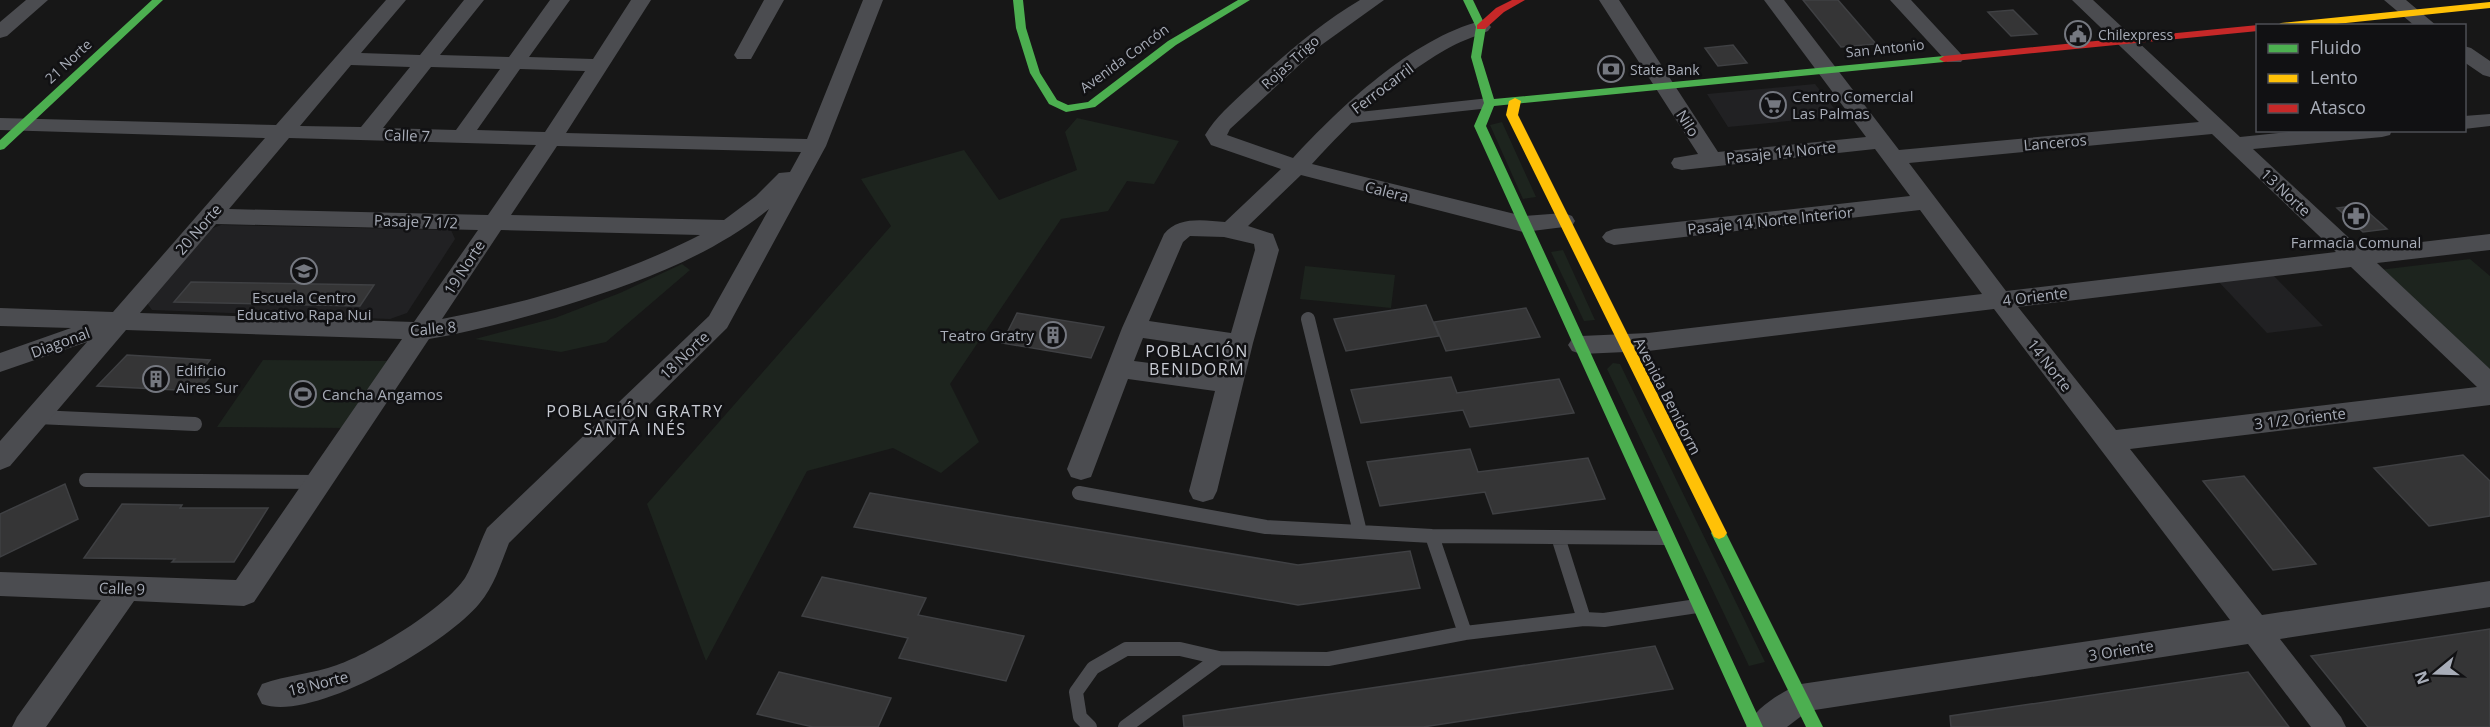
<svg xmlns="http://www.w3.org/2000/svg" width="2490" height="727" font-family="'Open Sans',sans-serif">
  <style>
    .built { fill: #212123 }
    .green { fill: #1d241e }
    .building { fill: #353536; stroke: #3f4043; stroke-width: 1.5 }
    .lines { fill: none; stroke-linecap: round; stroke-linejoin: round }
    .lane-far1 { stroke: #4b4c50; stroke-width: 10 }
    .lane { stroke: #4b4c50; stroke-width: 14 }
    .street { fill: #4b4c50; fill-rule: evenodd }
    .fast { fill: #4caf50; fill-rule: evenodd }
    .slow { fill: #ffc107; fill-rule: evenodd }
    .jam { fill: #c62828; fill-rule: evenodd }
    .labels { text-anchor: middle; dominant-baseline: central; stroke-width: 5; stroke-linejoin: round; paint-order: stroke }
    .far-poi-label { font-size: 14px; fill: #a8adb8; stroke: #111113; text-anchor: start }
    .far-street-label { font-size: 14px; fill: #a8adb8; stroke: #111113 }
    .street-label { font-size: 15px; fill: #a8adb8; stroke: #111113 }
    .poi-label { font-size: 15px; fill: #a8adb8; stroke: #111113; text-anchor: start }
    .neighbourhood-label { font-size: 16px; letter-spacing: 1.5px; fill: #c9ccd4; stroke: #111113 }
  </style>
  <rect width="100%" height="100%" fill="#171717"/>
  <!-- built -->
  <path class="built" d="M 1815,84 L 1840,116 L 1728,127 L 1707,94 Z
    M 221,225 L 451,230 L 455,239 L 407,313 L 390,319 L 152,310 L 147,303 L 208,230 Z
    M 2271,273 L 2323,326 L 2267,333 L 2217,280 Z"/>
  <!-- green -->
  <path class="green" d="M 1077,118 L 1179,141 L 1154,184 L 1127,181 L 1108,211 L 1061,219 L 950,384 L 979,442 L 941,473 L 893,448 L 807,471 L 706,661 L 647,504 L 891,226 L 861,179 L 964,150 L 999,200 L 1077,170 L 1065,132 Z
    M 1502,122 L 1536,197 L 1523,199 L 1490,125 Z
    M 1563,250 L 1595,320 L 1584,321 L 1551,252 Z
    M 2470,259 L 2490,276 L 2490,373 L 2379,270 Z
    M 682,264 L 690,270 L 606,342 L 561,352 L 475,339 L 555,318 L 620,293 Z
    M 1305,266 L 1395,275 L 1391,308 L 1300,299 Z
    M 263,360 L 387,361 L 346,428 L 217,427 Z
    M 1613,363 L 1620,364 L 1765,662 L 1749,666 L 1607,369 Z"/>
  <!-- building -->
  <path class="building" d="M 1803,0 L 1838,0 L 1876,44 L 1841,47 Z
    M 2013,10 L 2037,34 L 2011,36 L 1988,12 Z
    M 1733,45 L 1747,63 L 1718,66 L 1705,48 Z
    M 2360,205 L 2387,229 L 2363,232 L 2337,208 Z
    M 191,282 L 374,285 L 360,306 L 174,302 Z
    M 1426,305 L 1439,336 L 1346,351 L 1334,319 Z
    M 1526,308 L 1540,337 L 1446,351 L 1434,322 Z
    M 1017,313 L 1104,327 L 1091,358 L 1002,343 Z
    M 127,355 L 210,360 L 201,372 L 213,373 L 198,391 L 97,386 Z
    M 1451,377 L 1457,393 L 1559,379 L 1574,413 L 1470,427 L 1463,410 L 1361,423 L 1351,390 Z
    M 1470,449 L 1478,472 L 1588,458 L 1605,499 L 1493,514 L 1485,492 L 1380,506 L 1367,462 Z
    M 2463,455 L 2490,481 L 2490,516 L 2429,526 L 2374,468 Z
    M 2244,476 L 2316,564 L 2273,570 L 2203,481 Z
    M 65,484 L 78,519 L 0,557 L 0,514 Z
    M 870,493 L 1298,565 L 1410,551 L 1420,588 L 1298,605 L 854,527 Z
    M 122,504 L 182,505 L 180,508 L 268,508 L 234,562 L 172,562 L 175,559 L 84,558 Z
    M 822,577 L 926,598 L 918,615 L 1024,636 L 1006,681 L 899,658 L 908,638 L 802,616 Z
    M 2490,629 L 2490,727 L 2368,727 L 2311,656 Z
    M 1655,646 L 1673,689 L 1423,727 L 1184,727 L 1183,716 Z
    M 779,672 L 891,698 L 878,727 L 813,727 L 757,714 Z
    M 2248,672 L 2289,727 L 1951,727 L 1950,716 Z"/>
  <g class="lines">
    <!-- lane-far1 -->
    <path class="lane-far1" d="M 1341,119 L 1490,103"/>
    <!-- lane -->
    <path class="lane" d="M 1308,319 L 1360,532 L 1432,536 L 1666,538
      M 37,417 L 195,424
      M 86,480 L 318,482
      M 1079,493 L 1266,527 L 1360,532
      M 1432,536 L 1465,633
      M 1558,537 L 1584,619
      M 1090,727 L 1080,717 L 1076,692 L 1093,668 L 1126,649 L 1180,649 L 1219,658 L 1328,659 L 1465,633 L 1584,619 L 1604,620 L 1697,606
      M 1125,727 L 1219,658"/>
    <!-- street -->
    <path class="street" d="M 26,0 L 48,0 L 7,36 L 0,38 L 0,22 Z
      M 386,0 L 406,0 L 361,53 L 420,55 L 464,0 L 484,0 L 440,55 L 509,57 L 550,0 L 570,0 L 529,57 L 593,59 L 631,0 L 651,0 L 566,133 L 807,139 L 863,0 L 883,0 L 826,146 L 727,328 L 509,543 C 501,563 494,587 479,604 C 446,644 313,723 262,704 L 257,694 L 262,684 C 286,675 313,674 337,665 C 372,653 445,608 465,578 C 474,563 479,544 487,528 L 709,316 L 769,209 C 708,258 637,283 563,306 C 519,319 475,331 429,339 L 254,602 L 244,606 L 134,601 L 46,727 L 12,727 L 17,717 L 101,600 L 0,596 L 0,572 L 236,580 L 402,339 L 126,330 L 10,466 L 0,470 L 0,441 L 87,342 L 0,372 L 0,353 L 71,328 L 0,326 L 0,308 L 113,312 L 265,138 L 0,130 L 0,118 L 276,125 ZM 351,65 L 410,67 L 361,127 L 300,126 ZM 431,67 L 500,69 L 456,130 L 383,128 ZM 520,69 L 585,71 L 545,132 L 477,130 ZM 289,138 L 536,145 L 488,215 L 229,209 ZM 557,146 L 801,152 L 790,172 L 779,173 L 756,196 L 724,220 L 511,215 ZM 216,224 L 478,230 L 414,322 L 140,313 ZM 501,230 L 700,235 C 620,276 531,302 442,319 Z
      M 764,0 L 784,0 L 751,59 L 737,59 L 734,55 Z
      M 1360,0 L 1384,0 L 1320,46 L 1230,129 L 1227,135 L 1293,158 C 1340,107 1413,38 1481,21 L 1488,23 L 1491,27 L 1488,31 C 1474,37 1458,42 1445,50 C 1395,79 1351,121 1312,164 L 1523,216 L 1564,213 L 1572,216 L 1575,221 L 1572,226 L 1523,232 L 1301,175 L 1248,226 L 1273,234 L 1279,250 L 1253,343 L 1217,491 L 1213,499 L 1203,502 L 1193,499 L 1189,491 L 1215,391 L 1128,379 L 1091,477 L 1081,480 L 1071,477 L 1067,469 L 1122,328 L 1164,234 C 1178,216 1204,220 1225,222 L 1281,169 L 1211,145 L 1205,135 C 1216,117 1231,104 1246,90 C 1282,57 1318,25 1360,0 ZM 1190,236 L 1224,237 L 1254,244 L 1255,250 L 1231,333 L 1149,321 L 1183,242 ZM 1143,338 L 1226,350 L 1220,372 L 1134,361 Z
      M 1599,0 L 1619,0 L 1718,152 L 1866,137 L 1764,0 L 1784,0 L 1899,150 L 2199,122 L 2072,0 L 2093,0 L 2240,137 L 2307,130 L 2392,130 L 2390,135 L 2382,137 L 2253,149 L 2361,249 L 2490,234 L 2490,250 L 2377,263 L 2490,369 L 2490,405 L 2130,449 L 2262,615 L 2490,581 L 2490,607 L 2280,639 L 2341,717 L 2346,727 L 2311,727 L 2248,644 L 1808,711 L 1787,727 L 1746,727 C 1755,708 1782,691 1801,684 L 2230,620 L 1994,309 L 1648,351 L 1581,354 L 1572,351 L 1568,345 L 1572,339 L 1581,336 L 1648,333 L 1982,294 L 1920,210 L 1614,245 L 1606,242 L 1602,237 L 1606,232 L 1614,229 L 1910,196 L 1875,149 L 1682,170 L 1674,168 L 1671,163 L 1674,158 L 1698,154 ZM 2212,134 L 2336,252 L 2006,291 L 1909,163 ZM 2351,267 L 2477,387 L 2116,430 L 2018,307 Z
      M 1890,0 L 1911,0 L 1961,54 L 1964,58 L 1961,62 L 1947,62 Z
      M 2384,0 L 2406,0 L 2437,26 L 2415,26 Z
      M 2464,46 L 2471,48 L 2490,61 L 2490,77 L 2483,75 L 2464,62 Z
      M 2490,114 L 2490,126 L 2464,129 L 2464,116 Z"/>
    <!-- fast -->
    <path class="fast" d="M 152,0 L 163,0 L 4,149 L 0,150 L 0,140 Z
      M 1013,0 L 1023,0 L 1026,28 L 1040,73 L 1057,100 L 1068,105 L 1088,102 L 1168,41 L 1238,0 L 1250,0 L 1176,45 L 1095,107 L 1066,112 L 1049,104 L 1030,73 L 1016,28 Z
      M 1463,0 L 1473,0 L 1486,27 L 1481,57 L 1494,99 L 1944,56 L 1949,59 L 1944,62 L 1494,106 L 1486,126 L 1763,727 L 1747,727 L 1474,126 L 1484,103 L 1471,57 L 1476,27 Z
      M 1719,527 L 1724,529 L 1823,727 L 1806,727 L 1711,533 L 1714,529 Z"/>
    <!-- slow -->
    <path class="slow" d="M 2490,2 L 2490,8 L 2317,26 L 2276,26 L 2281,23 Z
      M 1515,98 L 1521,101 L 1518,115 L 1727,533 L 1724,537 L 1719,539 L 1714,537 L 1506,115 L 1509,101 Z"/>
    <!-- jam -->
    <path class="jam" d="M 1512,0 L 1525,0 L 1504,12 L 1485,29 L 1477,29 L 1477,25 L 1496,8 Z
      M 2258,25 L 2260,26 L 2258,26 L 2258,31 L 1944,62 L 1939,59 L 1944,56 Z"/>
  </g>
  <!-- icons -->
  <defs>
    <symbol id="civic-ring" viewBox="-11 -11 22 22"><circle r="9.5" fill="#111113" stroke="#757880" stroke-width="1.5"/><path d="M-.6-6.5H3V-4.5H.6V-3L4-1V1h2V6H-6V1h2V-1L-.6-3ZM-1.2 2.5V6h2.4V2.5Z" fill="#757880"/></symbol>
    <symbol id="bank-ring" viewBox="-11 -11 22 22"><circle r="9.5" fill="#111113" stroke="#757880" stroke-width="1.5"/><path d="M-6-4H6V4H-6ZM0-2.3a2.3 2.3 0 1 0 0 4.6a2.3 2.3 0 1 0 0-4.6Z" fill="#757880"/></symbol>
    <symbol id="supermarket-ring" viewBox="-11 -11 22 22"><circle r="9.5" fill="#111113" stroke="#757880" stroke-width="1.5"/><path d="M-6-5.5h2.5l.6 2H6L4.5 2H-2.5L-4.4-4H-6ZM-1.5 3.2a1.3 1.3 0 1 0 .1 0ZM3 3.2a1.3 1.3 0 1 0 .1 0Z" fill="#757880"/></symbol>
    <symbol id="pharmacy-ring" viewBox="-11 -11 22 22"><circle r="9.5" fill="#111113" stroke="#757880" stroke-width="1.5"/><path d="M-2-6h4v4h4v4h-4v4h-4v-4h-4v-4h4Z" fill="#757880"/></symbol>
    <symbol id="school-ring" viewBox="-11 -11 22 22"><circle r="9.5" fill="#111113" stroke="#757880" stroke-width="1.5"/><path d="M0-5L7-2L0 1L-7-2ZM-4 1L0 2.5L4 1V4Q0 6-4 4Z" fill="#757880"/></symbol>
    <symbol id="building-ring" viewBox="-11 -11 22 22"><circle r="9.5" fill="#111113" stroke="#757880" stroke-width="1.5"/><path d="M-4-6H4V6H1V3H-1V6H-4ZM-2.5-4.3h1.7v1.8h-1.7ZM.8-4.3h1.7v1.8H.8ZM-2.5-1h1.7V.8h-1.7ZM.8-1h1.7V.8H.8Z" fill="#757880"/></symbol>
    <symbol id="stadium-ring" viewBox="-11 -11 22 22"><circle r="9.5" fill="#111113" stroke="#757880" stroke-width="1.5"/><path d="M0-5a6.5 5 0 1 0 0 10a6.5 5 0 1 0 0-10ZM-3.5-1.8h7v3.6h-7Z" fill="#757880"/></symbol>
  </defs>
  <g fill-rule="evenodd">
    <use href="#civic-ring" x="2063" y="19" width="30" height="30"/>
    <use href="#bank-ring" x="1596" y="54" width="30" height="30"/>
    <use href="#supermarket-ring" x="1758" y="90" width="30" height="30"/>
    <use href="#pharmacy-ring" x="2341" y="201" width="30" height="30"/>
    <use href="#school-ring" x="289" y="256" width="30" height="30"/>
    <use href="#building-ring" x="1038" y="320" width="30" height="30"/>
    <use href="#building-ring" x="141" y="364" width="30" height="30"/>
    <use href="#stadium-ring" x="288" y="379" width="30" height="30"/>
  </g>
  <g class="labels">
    <!-- far-poi labels -->
    <g class="far-poi-label">
      <text x="2098" y="34">Chilexpress</text>
      <text x="1630" y="69">State Bank</text>
    </g>
    <!-- far-street labels -->
    <g class="far-street-label">
      <text transform="translate(1885 48) rotate(-6)">San Antonio</text>
      <text transform="translate(1124 58) rotate(-36)">Avenida Concón</text>
      <text transform="translate(68 61) rotate(-43)">21 Norte</text>
      <text transform="translate(1290 62) rotate(-42)">Rojas Trigo</text>
    </g>
    <!-- street labels -->
    <g class="street-label">
      <text transform="translate(1382 88) rotate(-37)">Ferrocarril</text>
      <text transform="translate(1688 123) rotate(57)">Nilo</text>
      <text transform="translate(407 135) rotate(2)">Calle 7</text>
      <text transform="translate(2055 142) rotate(-5)">Lanceros</text>
      <text transform="translate(1781 152) rotate(-6)">Pasaje 14 Norte</text>
      <text transform="translate(1387 191) rotate(14)">Calera</text>
      <text transform="translate(2286 192) rotate(43)">13 Norte</text>
      <text transform="translate(1770 220) rotate(-6)">Pasaje 14 Norte Interior</text>
      <text transform="translate(416 221) rotate(2)">Pasaje 7 1/2</text>
      <text transform="translate(198 229) rotate(-49)">20 Norte</text>
      <text transform="translate(464 267) rotate(-57)">19 Norte</text>
      <text transform="translate(2035 296) rotate(-7)">4 Oriente</text>
      <text transform="translate(433 328) rotate(-5)">Calle 8</text>
      <text transform="translate(60 342) rotate(-20)">Diagonal</text>
      <text transform="translate(684 355) rotate(-44)">18 Norte</text>
      <text transform="translate(2050 365) rotate(52)">14 Norte</text>
      <text transform="translate(1668 396) rotate(63)">Avenida Benidorm</text>
      <text transform="translate(2300 418) rotate(-7)">3 1/2 Oriente</text>
      <text transform="translate(122 588) rotate(2)">Calle 9</text>
      <text transform="translate(2121 650) rotate(-9)">3 Oriente</text>
      <text transform="translate(318 683) rotate(-14)">18 Norte</text>
    </g>
    <!-- poi labels -->
    <g class="poi-label">
      <text x="1792" y="96">Centro Comercial<tspan x="1792" dy="17">Las Palmas</tspan></text>
      <text x="2356" y="242" text-anchor="middle">Farmacia Comunal</text>
      <text x="304" y="297" text-anchor="middle">Escuela Centro<tspan x="304" dy="17">Educativo Rapa Nui</tspan></text>
      <text x="1034" y="335" text-anchor="end">Teatro Gratry</text>
      <text x="176" y="370">Edificio<tspan x="176" dy="17">Aires Sur</tspan></text>
      <text x="322" y="394">Cancha Angamos</text>
    </g>
    <!-- neighbourhood labels -->
    <g class="neighbourhood-label">
      <text x="1197" y="351">POBLACIÓN<tspan x="1197" dy="18">BENIDORM</tspan></text>
      <text x="635" y="411">POBLACIÓN GRATRY<tspan x="635" dy="18">SANTA INÉS</tspan></text>
    </g>
  </g>
  <!-- legend -->
  <rect x="2256" y="24" width="210" height="108" fill="#111113" stroke="#4d4f55" stroke-width="1.5"/>
  <rect x="2268" y="44" width="30" height="9" fill="#4caf50" stroke="#4d4f55" stroke-width="1.5"/>
  <text x="2310" y="54" font-size="18" fill="#a8adb8">Fluido</text>
  <rect x="2268" y="74" width="30" height="9" fill="#ffc107" stroke="#4d4f55" stroke-width="1.5"/>
  <text x="2310" y="84" font-size="18" fill="#a8adb8">Lento</text>
  <rect x="2268" y="104" width="30" height="9" fill="#c62828" stroke="#4d4f55" stroke-width="1.5"/>
  <text x="2310" y="114" font-size="18" fill="#a8adb8">Atasco</text>
  <!-- north arrow -->
  <g transform="translate(2436 673) rotate(251)" stroke="#111113" stroke-width="4.5" paint-order="stroke">
  <path d="M0-4.5L10 22L0 15L-10 22Z" fill="#a8adb8"/>
  <text y="-9" font-size="16" font-weight="bold" text-anchor="middle" fill="#a8adb8">N</text>
  </g>
</svg>
